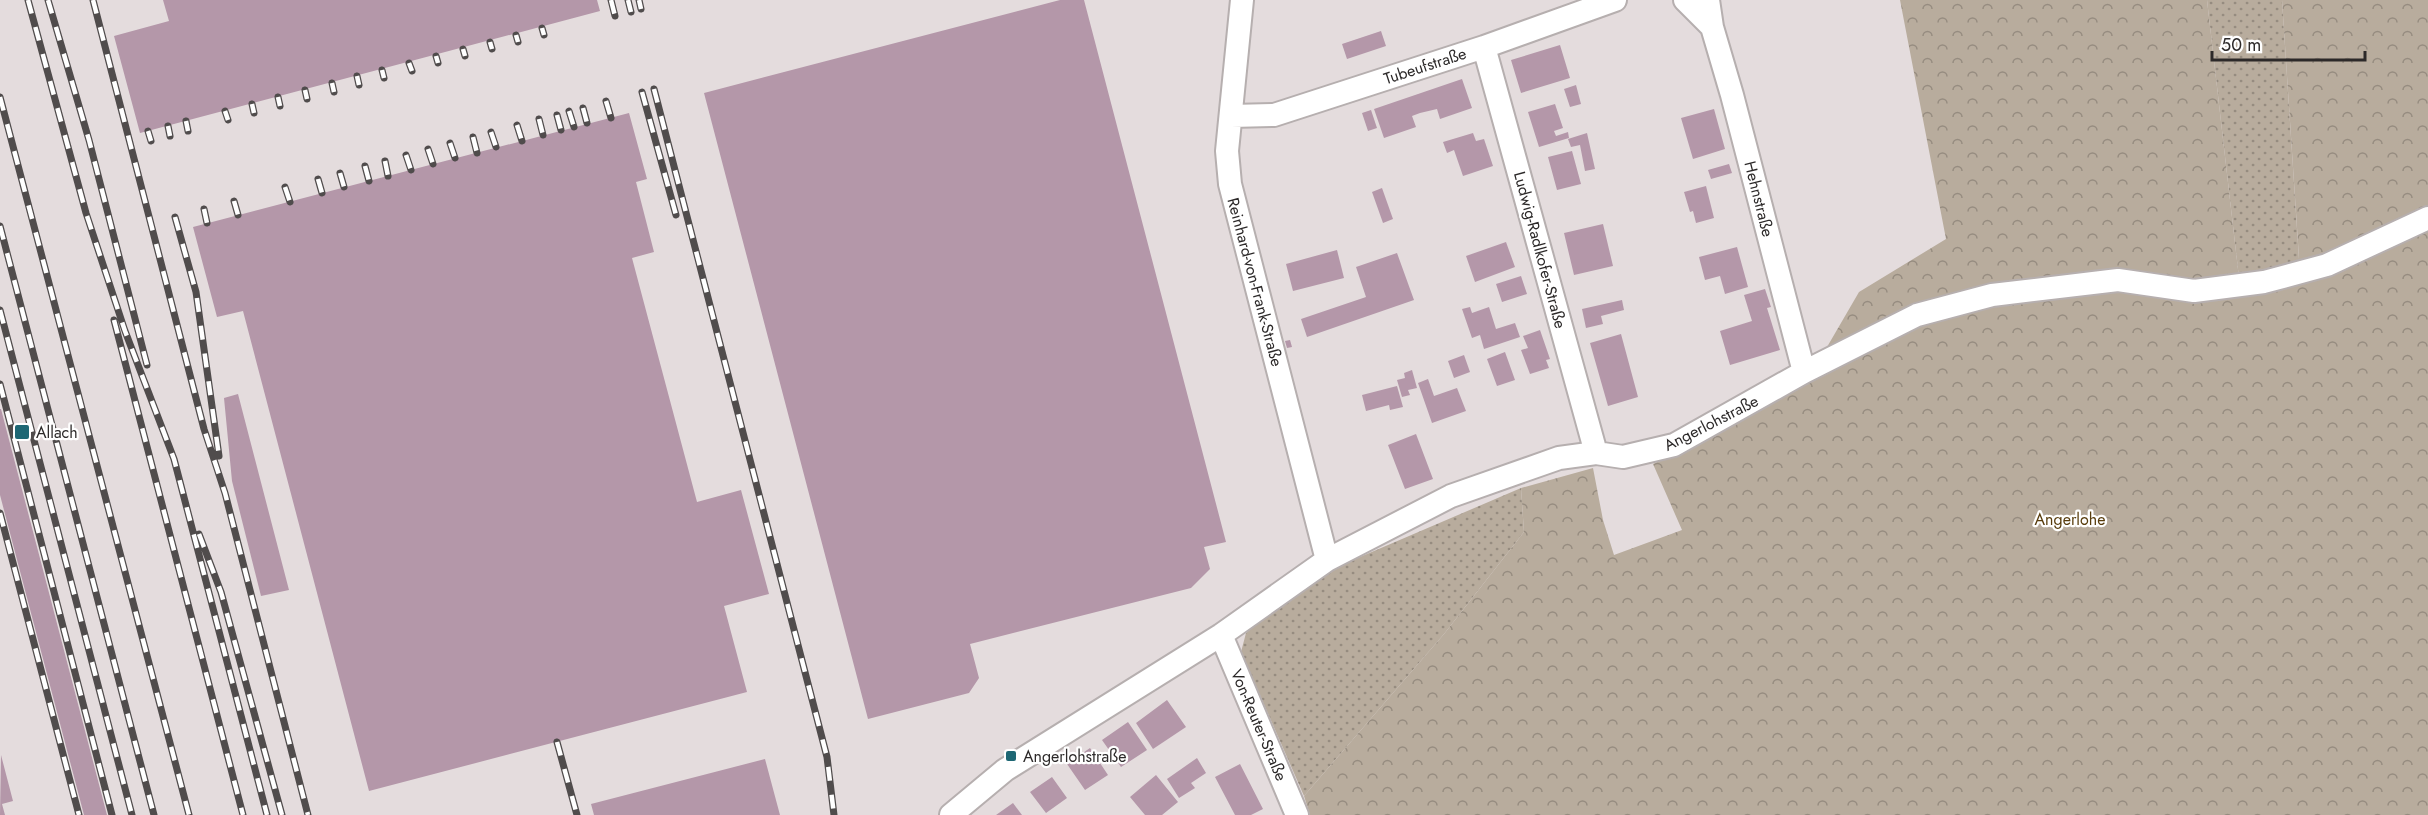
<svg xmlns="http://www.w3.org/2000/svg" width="2428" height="815" font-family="Jost,sans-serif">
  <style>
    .grass { fill: url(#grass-dots) }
    .forest { fill: url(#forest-crowns) }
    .building { fill: #b497a9 }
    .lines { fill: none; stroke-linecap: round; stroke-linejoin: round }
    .minor-casing { stroke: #b6afaf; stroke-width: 26 }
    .minor { stroke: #fff; stroke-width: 22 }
    .rail-casing { stroke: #504c4c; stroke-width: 7 }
    .rail { stroke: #fff; stroke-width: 4.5; stroke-dasharray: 14; stroke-linecap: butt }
    .poi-dot { fill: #1e6774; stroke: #fff; stroke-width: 2 }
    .labels { text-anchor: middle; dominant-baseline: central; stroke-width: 4.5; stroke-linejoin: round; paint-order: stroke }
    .street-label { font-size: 16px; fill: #2c2929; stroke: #fff }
    .poi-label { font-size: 16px; fill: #2c2929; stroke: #fff; text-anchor: start }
    .park-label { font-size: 16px; fill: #583c0c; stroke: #fff }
  </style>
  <defs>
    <pattern id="grass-dots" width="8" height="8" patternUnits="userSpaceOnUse" patternTransform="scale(1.5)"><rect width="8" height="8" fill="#b8ac9d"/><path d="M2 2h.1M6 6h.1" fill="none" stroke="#968c80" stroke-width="1.8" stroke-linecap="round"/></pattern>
    <pattern id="forest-crowns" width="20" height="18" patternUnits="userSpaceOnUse" patternTransform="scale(1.5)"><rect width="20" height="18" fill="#b8ac9d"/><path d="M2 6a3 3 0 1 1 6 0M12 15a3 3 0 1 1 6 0" fill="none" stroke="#968c80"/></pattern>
  </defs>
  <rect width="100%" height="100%" fill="#e4dcdd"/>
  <!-- grass -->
  <path class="grass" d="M 2207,0 L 2282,0 L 2299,259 L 2264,282 L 2239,278 Z
    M 1521,488 L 1524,532 L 1444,634 L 1304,796 L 1241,652 L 1246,633 L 1311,578 Z"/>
  <!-- forest -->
  <path class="forest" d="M 1900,0 L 2207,0 L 2239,278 L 2264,282 L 2299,258 L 2282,0 L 2428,0 L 2428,815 L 1310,815 L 1304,796 L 1444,634 L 1524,532 L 1521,488 L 1593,468 L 1603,520 L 1614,555 L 1682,530 L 1653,464 L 1717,432 L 1809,378 L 1859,292 L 1946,239 Z"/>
  <!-- building -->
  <path class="building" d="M 163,0 L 597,0 L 600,11 L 140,133 L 114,36 L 169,21 Z
    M 1060,0 L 1084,0 L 1226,542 L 1204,547 L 1210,569 L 1191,588 L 970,644 L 979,678 L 969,693 L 868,719 L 704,93 Z
    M 1381,31 L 1386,46 L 1347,59 L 1342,44 Z
    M 1560,45 L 1570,78 L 1521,93 L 1511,60 Z
    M 1462,79 L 1472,108 L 1440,119 L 1437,109 L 1420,113 L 1412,116 L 1416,127 L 1384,138 L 1374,109 Z
    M 1576,85 L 1581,104 L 1570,107 L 1564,89 Z
    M 1555,104 L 1563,128 L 1554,131 L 1556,136 L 1568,132 L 1569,138 L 1539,147 L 1528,112 Z
    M 1714,109 L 1725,149 L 1693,159 L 1681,118 Z
    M 1371,110 L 1377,128 L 1368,131 L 1362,113 Z
    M 629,113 L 647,179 L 636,182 L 654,252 L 632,258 L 697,502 L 741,490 L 769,594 L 724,606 L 747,692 L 369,791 L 243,311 L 217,317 L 193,227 Z
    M 1473,133 L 1476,141 L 1484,139 L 1493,166 L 1463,176 L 1454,150 L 1447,153 L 1443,142 Z
    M 1587,133 L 1595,169 L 1585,171 L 1580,145 L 1571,147 L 1568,139 Z
    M 1572,151 L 1581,184 L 1557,190 L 1548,157 Z
    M 1729,164 L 1732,173 L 1711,179 L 1708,170 Z
    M 1706,186 L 1714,218 L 1696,223 L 1693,211 L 1690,212 L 1684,192 Z
    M 1382,188 L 1393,219 L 1383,223 L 1372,192 Z
    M 1603,224 L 1613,266 L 1574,275 L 1564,233 Z
    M 1506,242 L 1515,267 L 1475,282 L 1466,256 Z
    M 1737,247 L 1748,287 L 1725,294 L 1720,276 L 1705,280 L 1699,257 Z
    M 1337,250 L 1344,278 L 1293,291 L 1286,264 Z
    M 1397,253 L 1414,300 L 1307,337 L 1301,319 L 1366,297 L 1356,267 Z
    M 1521,276 L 1527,294 L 1502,302 L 1496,284 Z
    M 1765,289 L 1771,307 L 1767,308 L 1780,350 L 1730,365 L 1720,331 L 1752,321 L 1744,295 Z
    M 1622,300 L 1624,310 L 1601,316 L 1603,324 L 1586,328 L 1582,309 Z
    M 1470,307 L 1472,313 L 1489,307 L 1496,329 L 1515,323 L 1520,337 L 1484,349 L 1480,335 L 1472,338 L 1462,309 Z
    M 1540,330 L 1550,359 L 1546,360 L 1549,368 L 1530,374 L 1521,350 L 1528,348 L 1523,336 Z
    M 1621,334 L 1638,397 L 1608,406 L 1590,343 Z
    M 1290,340 L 1292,347 L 1287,348 L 1285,341 Z
    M 1505,352 L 1515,380 L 1497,386 L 1487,359 Z
    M 1464,355 L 1470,372 L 1454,378 L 1448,361 Z
    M 1412,370 L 1417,388 L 1408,390 L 1410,395 L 1402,397 L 1397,380 L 1405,378 L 1404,373 Z
    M 1428,379 L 1434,396 L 1457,388 L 1466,411 L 1432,423 L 1418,383 Z
    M 1397,386 L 1403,407 L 1390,410 L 1389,405 L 1366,411 L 1362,395 Z
    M 238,394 L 289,590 L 261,596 L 232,481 L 224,398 Z
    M 0,409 L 1,409 L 107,815 L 84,815 L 0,495 Z
    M 1416,434 L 1433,479 L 1405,489 L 1388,445 Z
    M 1167,700 L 1186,727 L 1153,749 L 1136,723 Z
    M 1128,722 L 1147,750 L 1121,767 L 1102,740 Z
    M 1090,748 L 1108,775 L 1085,790 L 1067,764 Z
    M 1,755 L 13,801 L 2,804 L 5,815 L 0,815 Z
    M 1197,758 L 1206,773 L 1191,783 L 1195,788 L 1179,798 L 1167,779 Z
    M 765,759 L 780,815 L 594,815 L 591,804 Z
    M 1240,764 L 1263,809 L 1251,815 L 1235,815 L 1215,777 Z
    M 1156,775 L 1178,802 L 1162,815 L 1145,815 L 1130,797 Z
    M 1052,777 L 1067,798 L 1046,813 L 1030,792 Z
    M 1013,803 L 1022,815 L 996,815 Z"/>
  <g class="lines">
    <defs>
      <path id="minor" d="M 1242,0 L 1227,151 L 1230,184 L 1327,560
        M 1685,0 L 1712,27
        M 1708,0 L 1712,27 L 1732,95 L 1804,372
        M 1484,47 L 1596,453
        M 1231,116 L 1274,115 L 1484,47 L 1615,0
        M 1221,635 L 1297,815
        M 951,815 L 1005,770 L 1221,635 L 1327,560 L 1451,496 L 1559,458 L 1596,453 L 1623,457 L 1674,445 L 1804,372 L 1917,315 L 1992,295 L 2118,280 L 2194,291 L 2264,282 L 2327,265 L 2428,218"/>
    </defs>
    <!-- minor casing -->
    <use href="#minor" class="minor-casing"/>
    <!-- minor -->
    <use href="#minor" class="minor"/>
    <defs>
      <path id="rail" d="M 28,0 L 86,213 L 125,331 L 174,459 L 267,815
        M 48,0 L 89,140 L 147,365
        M 93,0 L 204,429 L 225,493 L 308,815
        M 611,0 L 615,16
        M 628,0 L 631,12
        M 639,0 L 641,9
        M 542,28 L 544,35
        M 516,35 L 518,42
        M 490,42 L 492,49
        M 463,49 L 465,56
        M 436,56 L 438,63
        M 409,63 L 412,71
        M 382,70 L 384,78
        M 357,76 L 359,85
        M 332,83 L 334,92
        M 654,89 L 827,757 L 834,815
        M 305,90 L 307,99
        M 642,92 L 676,215
        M 0,97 L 189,815
        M 278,97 L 280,106
        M 606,101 L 611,118
        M 252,104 L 254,113
        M 583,108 L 587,123
        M 225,111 L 228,120
        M 569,111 L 574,127
        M 557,115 L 561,130
        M 539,119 L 543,135
        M 186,121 L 188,131
        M 517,125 L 522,141
        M 168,126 L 170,136
        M 148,131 L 151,141
        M 491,132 L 496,147
        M 473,137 L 477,153
        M 450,143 L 455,158
        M 428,149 L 433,164
        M 406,155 L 411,170
        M 385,161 L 388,176
        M 365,166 L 369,181
        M 340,173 L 344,187
        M 318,179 L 322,193
        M 285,187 L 290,202
        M 234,201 L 238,215
        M 204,209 L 207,223
        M 175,217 L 196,292 L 219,456
        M 0,226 L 154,815
        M 0,310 L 132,815
        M 114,320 L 243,815
        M 0,384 L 112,815
        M 0,513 L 79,815
        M 199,534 L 221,592 L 282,815
        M 557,742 L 577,815"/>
    </defs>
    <!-- rail casing -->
    <use href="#rail" class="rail-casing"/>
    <!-- rail -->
    <use href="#rail" class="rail"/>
  </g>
  <!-- markers -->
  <g class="poi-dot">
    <rect x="14" y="424" width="16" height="16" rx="3"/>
    <rect x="1005" y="750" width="12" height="12" rx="3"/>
  </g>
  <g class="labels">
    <!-- street labels -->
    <g class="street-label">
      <text transform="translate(1425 66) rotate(-18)">Tubeufstraße</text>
      <text transform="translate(1759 199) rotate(76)">Hehnstraße</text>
      <text transform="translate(1540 250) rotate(75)">Ludwig-Radlkofer-Straße</text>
      <text transform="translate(1255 282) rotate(75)">Reinhard-von-Frank-Straße</text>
      <text transform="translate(1711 423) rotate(-27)">Angerlohstraße</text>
      <text transform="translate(1259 725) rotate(67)">Von-Reuter-Straße</text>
    </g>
    <!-- poi labels -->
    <g class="poi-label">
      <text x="36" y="432">Allach</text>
      <text x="1023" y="756">Angerlohstraße</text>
    </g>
    <!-- park labels -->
    <g class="park-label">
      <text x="2070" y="519">Angerlohe</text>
    </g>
  </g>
  <!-- scale -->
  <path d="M2212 51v9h153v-9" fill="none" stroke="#2c2929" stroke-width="3"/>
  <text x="2221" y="51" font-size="18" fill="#2c2929" stroke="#ffffff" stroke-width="4.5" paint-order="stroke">50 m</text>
</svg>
